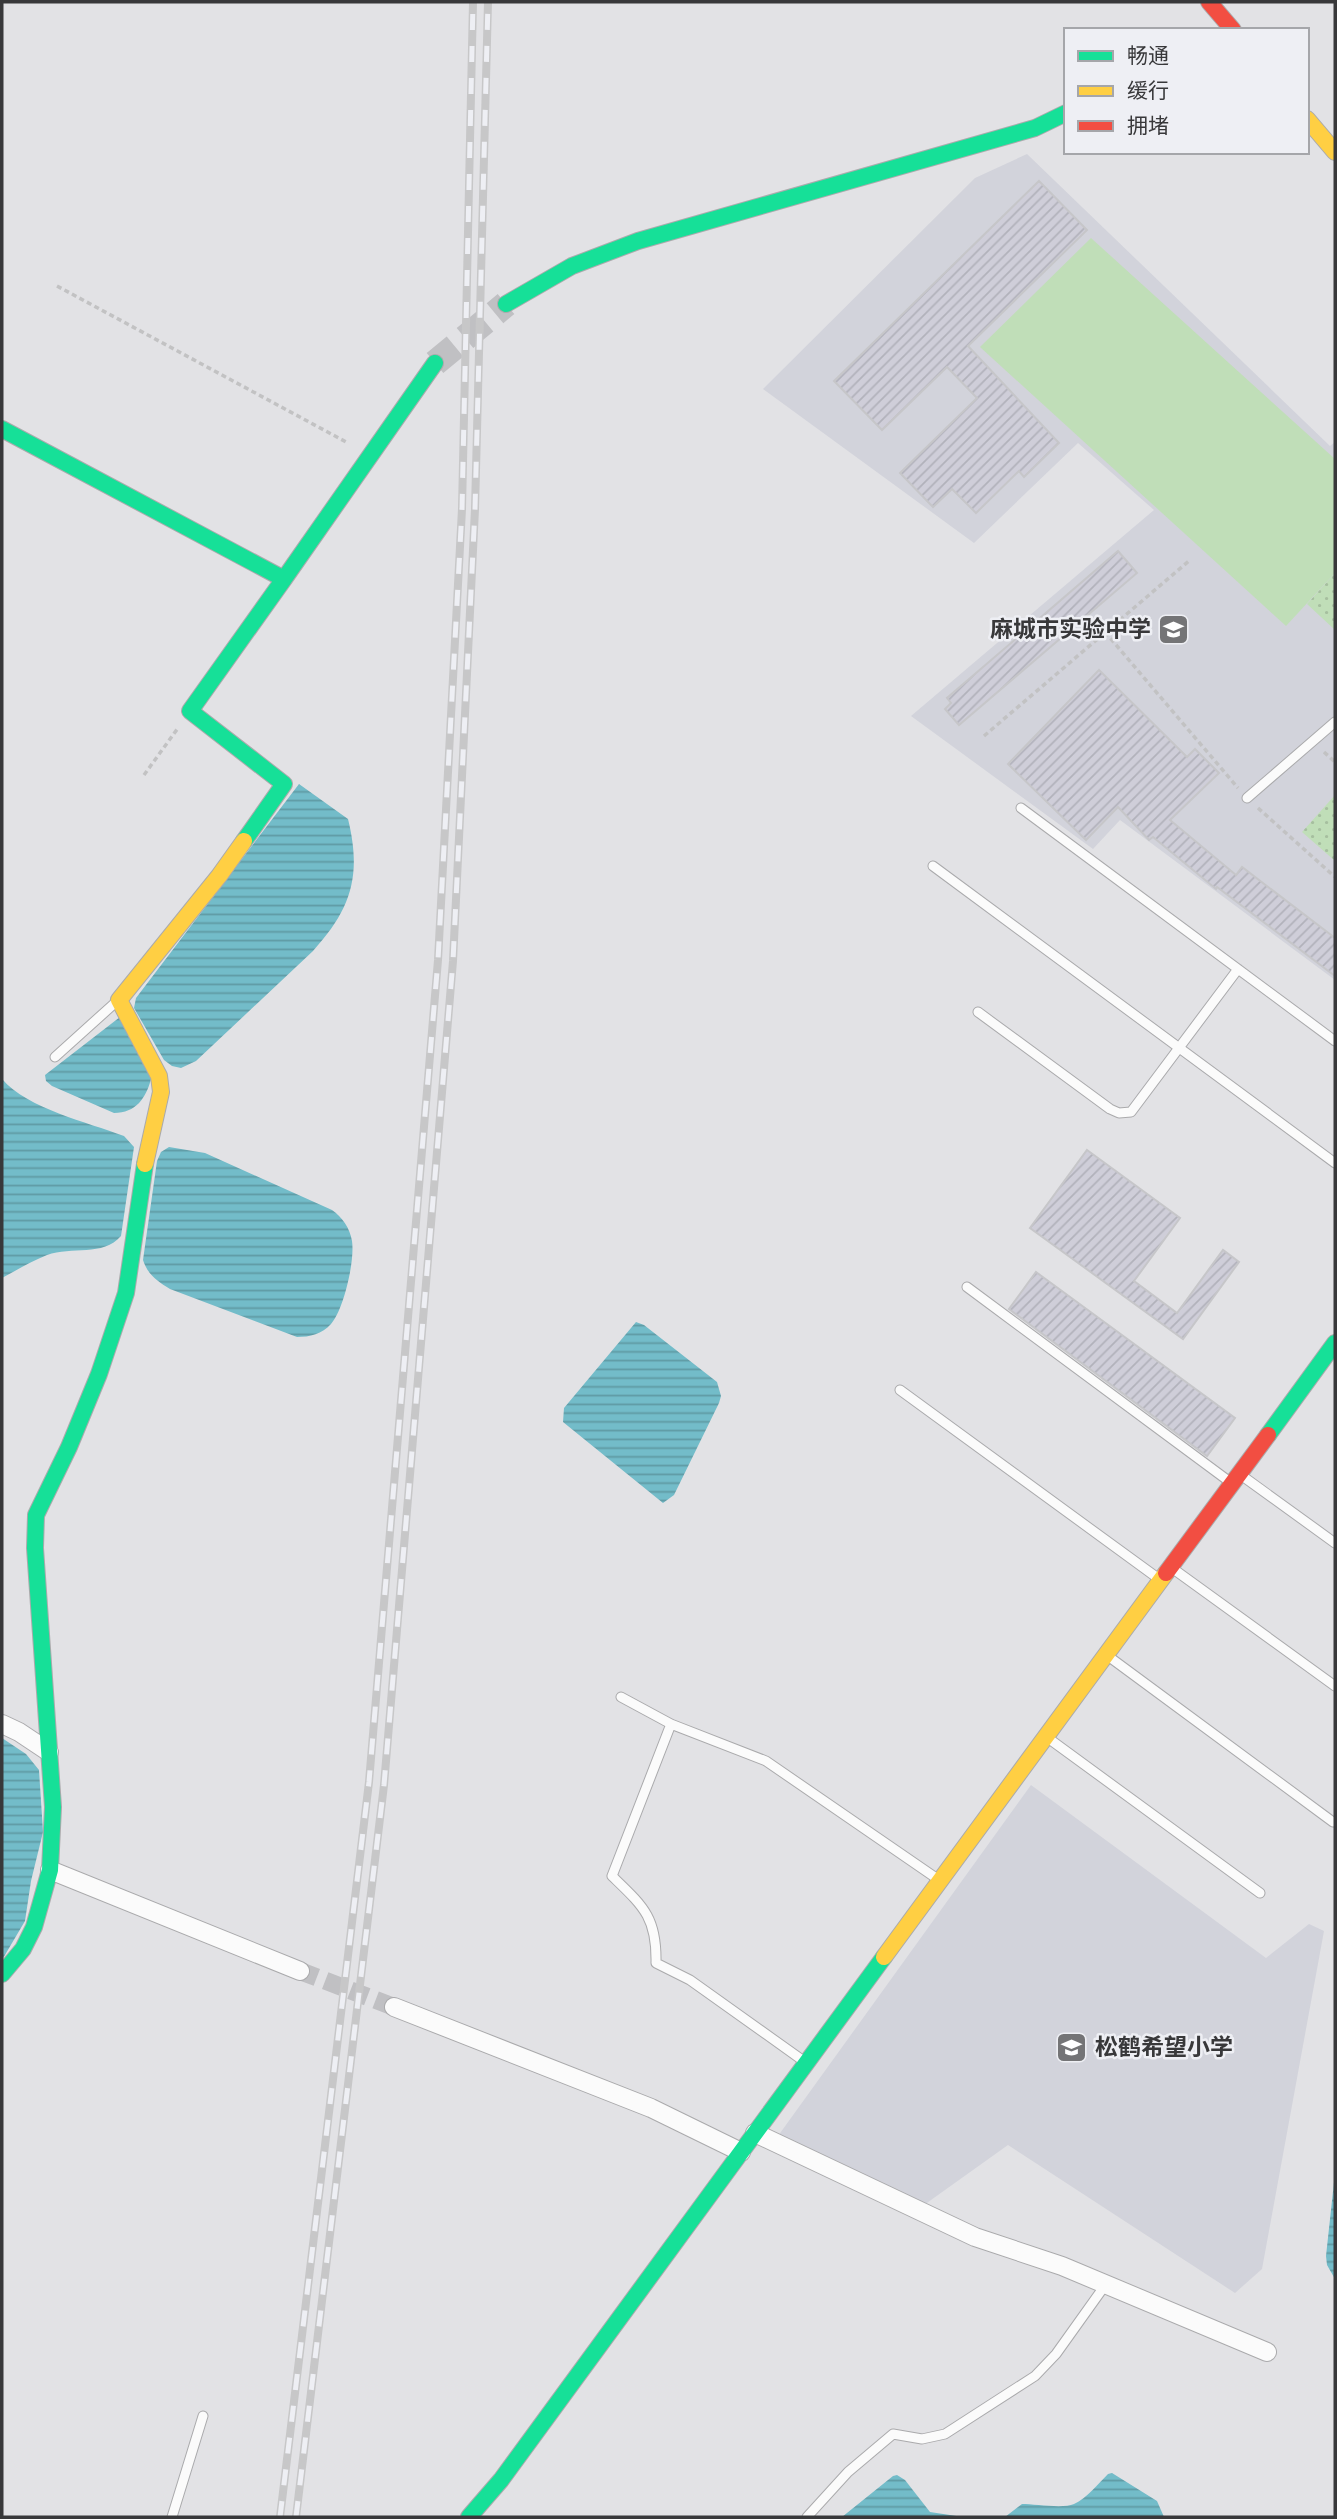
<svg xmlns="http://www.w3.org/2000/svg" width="1337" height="2519" font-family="'Roboto Condensed','Noto Sans SC',sans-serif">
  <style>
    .built { fill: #d2d3db }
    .grass { fill: url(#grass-dots) }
    .pitch { fill: #c0deb8 }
    .water { fill: url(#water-rules) }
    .building { fill: url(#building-hatch); stroke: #c6c6c9; stroke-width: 2 }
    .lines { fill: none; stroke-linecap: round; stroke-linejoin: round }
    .street-tunnel { stroke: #c0c0c3; stroke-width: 18; stroke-dasharray: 18 9; stroke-linecap: butt }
    .secondary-tunnel { stroke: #c0c0c3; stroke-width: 26; stroke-dasharray: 26 13; stroke-linecap: butt }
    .lane-casing { stroke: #aaaaac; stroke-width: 11 }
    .street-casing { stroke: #aaaaac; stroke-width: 20 }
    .fast-casing { stroke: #aaaaac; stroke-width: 18 }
    .slow-casing { stroke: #aaaaac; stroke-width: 18 }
    .jam-casing { stroke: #aaaaac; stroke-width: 18 }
    .path { stroke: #c2c2c3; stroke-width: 3.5; stroke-dasharray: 5 3.5; stroke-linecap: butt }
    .lane { stroke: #fbfbfb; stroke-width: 9 }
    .street { stroke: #fbfbfb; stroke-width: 18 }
    .fast { stroke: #16e098; stroke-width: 16 }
    .slow { stroke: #ffcf43; stroke-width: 16 }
    .jam { stroke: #f24e42; stroke-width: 16 }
    .rail-casing { stroke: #c7c7c8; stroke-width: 8 }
    .rail { stroke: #eeeff4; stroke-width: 5; stroke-dasharray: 16; stroke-linecap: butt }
    .labels { text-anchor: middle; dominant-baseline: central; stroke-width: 5; stroke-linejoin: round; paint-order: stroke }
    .poi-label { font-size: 23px; font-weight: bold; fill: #38383a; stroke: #eeeff4; text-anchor: end }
  </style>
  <defs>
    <pattern id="grass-dots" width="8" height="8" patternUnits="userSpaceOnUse" patternTransform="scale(1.75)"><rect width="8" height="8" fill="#c0deb8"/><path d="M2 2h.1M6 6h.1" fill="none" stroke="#a6bf9f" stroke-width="1.8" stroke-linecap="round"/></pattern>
    <pattern id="water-rules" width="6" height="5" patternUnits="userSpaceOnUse" patternTransform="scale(1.75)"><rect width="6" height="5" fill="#73bcc9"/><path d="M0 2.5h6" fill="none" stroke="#5f9aa4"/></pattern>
    <pattern id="building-hatch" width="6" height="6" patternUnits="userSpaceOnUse" patternTransform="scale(1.75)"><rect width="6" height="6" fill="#cfced9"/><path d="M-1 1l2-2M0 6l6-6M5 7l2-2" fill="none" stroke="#b2b2bb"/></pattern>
  </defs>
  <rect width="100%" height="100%" fill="#e2e2e5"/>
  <!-- built -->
  <path class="built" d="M 1027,154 L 1330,446 L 1335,442 L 1335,980 L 1120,820 L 1093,849 L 911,716 L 1154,510 L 1078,443 L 974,543 L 763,389 L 975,178 Z
    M 1031,1785 L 1266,1958 L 1309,1924 L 1324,1931 L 1262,2269 L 1235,2293 L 1008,2145 L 924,2205 L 778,2136 Z"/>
  <!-- grass -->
  <path class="grass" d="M 1335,573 L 1335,630 L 1307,604 Z
    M 1335,795 L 1335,861 L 1302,832 Z"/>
  <!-- pitch -->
  <path class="pitch" d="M 1091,238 L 1335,459 L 1335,573 L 1286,626 L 980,347 Z"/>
  <!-- water -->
  <path class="water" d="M 299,784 L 348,819 C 362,876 351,909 313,951 L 196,1061 L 181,1068 L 172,1066 L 164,1060 L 134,1008 L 136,998 Z
    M 120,1017 L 151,1079 C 146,1098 136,1113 114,1113 L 52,1086 L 46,1081 L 45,1075 Z
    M 2,1079 C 28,1109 87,1122 124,1136 L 134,1147 L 121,1236 C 103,1257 72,1246 47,1255 C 32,1261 17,1270 2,1278 Z
    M 169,1147 L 205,1153 L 332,1210 C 342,1217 350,1228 352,1241 C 355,1260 344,1309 331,1324 C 322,1334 310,1337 297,1337 L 170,1289 C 157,1281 148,1275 143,1260 L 157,1161 L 161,1152 Z
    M 636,1322 L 644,1325 L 717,1382 L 721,1396 L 719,1403 L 674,1495 L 663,1503 L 563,1422 L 564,1408 Z
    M 2,1738 L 26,1754 L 39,1770 L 43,1832 L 31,1881 L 25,1921 L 2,1960 Z
    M 1335,2173 L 1335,2279 L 1327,2265 L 1326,2256 Z
    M 1112,2473 L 1157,2501 L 1164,2517 L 1005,2517 L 1022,2504 C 1035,2504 1063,2509 1074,2504 C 1087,2498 1098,2484 1108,2474 Z
    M 897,2475 L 905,2480 L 930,2512 L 963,2517 L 842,2517 L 893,2476 Z"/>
  <!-- building -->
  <path class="building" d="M 1039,181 L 1087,230 L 968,346 L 1059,443 L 1024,477 L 1019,471 L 976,513 L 952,489 L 933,507 L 900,473 L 977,398 L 947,367 L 882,430 L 834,381 Z
    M 1118,551 L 1137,573 L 959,725 L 945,709 L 951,703 L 947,698 Z
    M 1099,670 L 1187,757 L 1195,749 L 1219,773 L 1170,820 L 1236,875 L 1242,867 L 1335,938 L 1335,976 L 1217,887 L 1216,889 L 1153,837 L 1149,840 L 1118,807 L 1086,840 L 1008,764 Z
    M 1087,1150 L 1180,1218 L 1134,1281 L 1177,1313 L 1223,1250 L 1239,1262 L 1183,1339 L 1030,1228 Z
    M 1036,1272 L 1235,1418 L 1207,1456 L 1009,1309 Z"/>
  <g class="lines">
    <!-- street-tunnel -->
    <path class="street-tunnel" d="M 300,1971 L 394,2007"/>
    <!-- secondary-tunnel -->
    <path class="secondary-tunnel" d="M 435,363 L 506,304"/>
    <defs>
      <path id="lane" d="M 1247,798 L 1335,722
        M 1021,808 L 1335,1041
        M 933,866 L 1335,1163
        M 978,1012 L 1110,1109 L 1119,1113 L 1131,1112 L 1238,969
        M 55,1057 L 116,1002
        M 967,1287 L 1230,1482
        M 900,1390 L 1159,1579
        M 1241,1475 L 1335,1543
        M 1172,1568 L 1335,1686
        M 1108,1656 L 1333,1822
        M 621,1697 L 671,1724 L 766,1761 L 939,1880
        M 671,1724 L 612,1876 C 643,1906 657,1917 656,1963 L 690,1980 L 805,2062
        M 1048,1738 L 1260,1893
        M 172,2517 L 203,2416
        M 807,2517 L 848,2472 L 893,2434 L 922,2439 L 945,2434 L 1035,2376 L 1056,2354 L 1106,2284"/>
      <path id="street" d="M 2,1724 L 19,1732 L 49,1752
        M 50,1870 L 300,1971
        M 394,2007 L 651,2108 L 741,2152
        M 755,2133 L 975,2237 L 1062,2266 L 1267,2352"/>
      <path id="fast" d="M 506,304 L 572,266 L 638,241 L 1035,128 L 1066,113
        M 2,429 L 284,579 L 435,363
        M 244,841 L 284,784 L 190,711 L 284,579
        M 1268,1435 L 1335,1343
        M 2,1974 L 23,1949 L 34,1927 L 50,1870 L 53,1807 L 35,1548 L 36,1515 L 69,1447 L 99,1374 L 126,1293 L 145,1164
        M 469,2517 L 501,2480 L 884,1957"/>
      <path id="slow" d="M 1307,119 L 1335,152
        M 145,1164 L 161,1092 L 159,1076 L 119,1000 L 219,876 L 244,841
        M 884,1957 L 1166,1573"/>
      <path id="jam" d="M 1209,2 L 1233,30
        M 1166,1573 L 1268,1435"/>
    </defs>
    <!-- lane casing -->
    <use href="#lane" class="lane-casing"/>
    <!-- street casing -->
    <use href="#street" class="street-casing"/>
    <!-- fast casing -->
    <use href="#fast" class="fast-casing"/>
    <!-- slow casing -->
    <use href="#slow" class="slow-casing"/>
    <!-- jam casing -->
    <use href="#jam" class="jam-casing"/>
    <!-- path -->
    <path class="path" d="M 57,286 L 348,443
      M 1105,632 L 1238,788
      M 984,736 L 1190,560
      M 1324,752 L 1335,762
      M 144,775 L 178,728
      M 1258,808 L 1335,877"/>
    <!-- lane -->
    <use href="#lane" class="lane"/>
    <!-- street -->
    <use href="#street" class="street"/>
    <!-- fast -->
    <use href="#fast" class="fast"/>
    <!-- slow -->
    <use href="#slow" class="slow"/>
    <!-- jam -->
    <use href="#jam" class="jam"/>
    <defs>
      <path id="rail" d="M 280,2517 L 369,1782 L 438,960 L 462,509 L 473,2
        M 296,2517 L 384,1785 L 453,961 L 475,509 L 488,2"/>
    </defs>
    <!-- rail casing -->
    <use href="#rail" class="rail-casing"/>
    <!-- rail -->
    <use href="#rail" class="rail"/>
  </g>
  <!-- icons -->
  <defs>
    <symbol id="school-square" viewBox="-11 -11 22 22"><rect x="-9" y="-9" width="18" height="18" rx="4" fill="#747476" stroke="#eeeff4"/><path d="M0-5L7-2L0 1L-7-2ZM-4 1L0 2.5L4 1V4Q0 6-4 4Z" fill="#fff"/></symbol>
  </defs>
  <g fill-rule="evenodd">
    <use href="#school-square" x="1156" y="612" width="35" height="35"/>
    <use href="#school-square" x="1054" y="2030" width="35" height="35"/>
  </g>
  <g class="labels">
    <!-- poi labels -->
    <g class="poi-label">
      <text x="1151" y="629">麻城市实验中学</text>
      <text x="1095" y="2047" text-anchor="start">松鹤希望小学</text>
    </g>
  </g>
  <!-- border -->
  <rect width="1337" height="2519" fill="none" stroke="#38383a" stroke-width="7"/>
  <!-- legend -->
  <rect x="1064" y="28" width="245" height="126" fill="#eeeff4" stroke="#a5a6aa" stroke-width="2"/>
  <rect x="1078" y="51" width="35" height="10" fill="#16e098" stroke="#a5a6aa" stroke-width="2"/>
  <text x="1127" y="63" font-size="21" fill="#38383a">畅通</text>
  <rect x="1078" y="86" width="35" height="10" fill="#ffcf43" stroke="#a5a6aa" stroke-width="2"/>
  <text x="1127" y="98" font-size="21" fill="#38383a">缓行</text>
  <rect x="1078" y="121" width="35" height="10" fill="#f24e42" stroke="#a5a6aa" stroke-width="2"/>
  <text x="1127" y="133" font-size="21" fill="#38383a">拥堵</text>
</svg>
